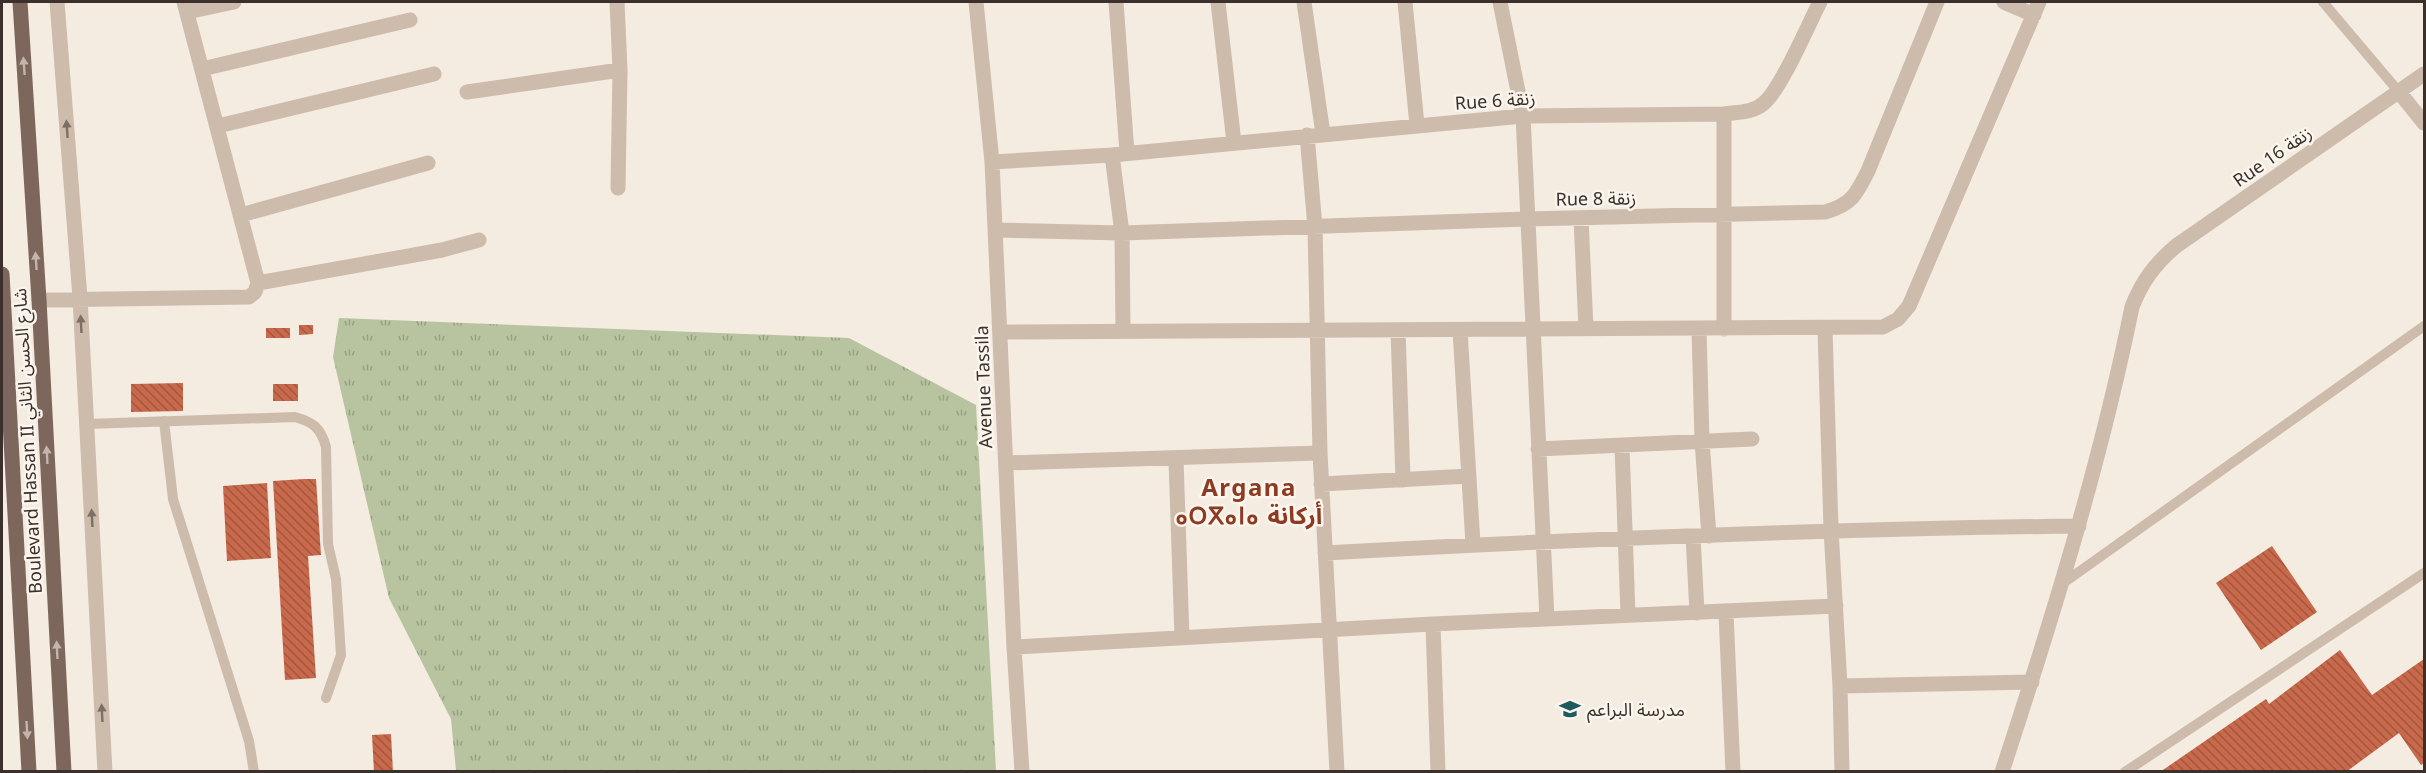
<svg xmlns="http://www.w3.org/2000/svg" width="2426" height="773" font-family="'Noto Sans','Noto Sans Arabic','Noto Sans Tifinagh',sans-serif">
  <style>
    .grass { fill: url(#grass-tufts) }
    .building { fill: url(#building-back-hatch) }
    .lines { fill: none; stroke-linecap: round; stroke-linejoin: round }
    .lane { stroke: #cdbbac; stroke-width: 10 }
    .street { stroke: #cdbbac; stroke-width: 15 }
    .primary { stroke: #7d675c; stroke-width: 15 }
    .oneway { fill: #c2b5ac }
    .oneway2 { fill: #7d6f65 }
    .labels { text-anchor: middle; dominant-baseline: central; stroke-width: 5; stroke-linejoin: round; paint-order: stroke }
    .street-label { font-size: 18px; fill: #3b302b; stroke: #fbf5ee }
    .poi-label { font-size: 18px; fill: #3b302b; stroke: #fbf5ee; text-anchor: start }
    .district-label { font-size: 24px; font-weight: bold; letter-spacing: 1.5px; fill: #8c3b22; stroke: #fbf5ee }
  </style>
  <defs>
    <pattern id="grass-tufts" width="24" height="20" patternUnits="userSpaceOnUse" patternTransform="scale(1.5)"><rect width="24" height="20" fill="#b8c4a0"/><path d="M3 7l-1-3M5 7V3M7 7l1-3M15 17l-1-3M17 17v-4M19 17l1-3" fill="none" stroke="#97a083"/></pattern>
    <pattern id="building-back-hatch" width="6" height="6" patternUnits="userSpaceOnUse" patternTransform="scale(1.5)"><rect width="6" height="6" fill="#c8694b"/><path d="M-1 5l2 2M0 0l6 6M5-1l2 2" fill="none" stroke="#a4573f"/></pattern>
  </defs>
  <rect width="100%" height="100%" fill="#f4ebe1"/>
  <!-- grass -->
  <path class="grass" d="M 339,318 L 849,338 L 976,405 L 996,771 L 456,771 L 451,719 L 389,598 L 333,357 Z"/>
  <!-- building -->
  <path class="building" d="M 299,325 L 313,325 L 313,334 L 299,335 Z
    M 266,328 L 290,328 L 290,338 L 266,338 Z
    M 183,383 L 183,411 L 131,412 L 131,384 Z
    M 273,384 L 298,384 L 298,401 L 273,401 Z
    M 304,479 L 316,479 L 321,555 L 308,556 L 316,678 L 285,680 L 273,481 Z
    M 267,483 L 271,558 L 227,561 L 223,486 Z
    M 2272,546 L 2317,612 L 2261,650 L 2216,583 Z
    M 2340,650 L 2372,695 L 2424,659 L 2424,763 L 2421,765 L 2399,733 L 2346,772 L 2160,772 L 2266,699 L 2269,704 Z
    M 391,734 L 393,772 L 374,772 L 372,735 Z"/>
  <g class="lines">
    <!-- lane -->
    <path class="lane" d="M 2323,2 L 2399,92
      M 164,421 L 173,499 L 249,741 L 254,772
      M 87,424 L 295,417 C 313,422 321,428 326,447 L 328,544 L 336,579 L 341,655 L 326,698
      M 2062,584 L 2424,326
      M 2125,772 L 2424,573"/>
    <!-- street -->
    <path class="street" d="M 57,2 L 80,298 L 105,772
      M 617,2 L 620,70 L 618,188
      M 976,2 L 992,162 L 1014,647 L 1022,772
      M 1116,2 L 1127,153
      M 1218,2 L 1234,143
      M 1304,2 L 1323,134
      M 1405,2 L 1417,125
      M 1500,2 L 1523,116 L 1547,619
      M 2004,2 L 2034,15
      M 187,12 L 234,2
      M 202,69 L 410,20
      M 467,92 L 620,70
      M 2399,92 L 2424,123
      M 1724,114 L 1724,329
      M 218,126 L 434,74
      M 1307,135 L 1315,227 L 1320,453 L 1337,772
      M 1112,155 L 1122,233 L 1123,331
      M 992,162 L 1112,155 L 1523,116 L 1724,114 C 1738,112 1753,113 1764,103 C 1781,89 1808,25 1820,2
      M 241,215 L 428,163
      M 1581,218 L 1586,329
      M 996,230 L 1122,233 L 1527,219 L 1825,212 C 1851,205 1856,195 1868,171 L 1937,2
      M 258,283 L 442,250 L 479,240
      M 39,300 L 249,297 L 255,292 L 258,283 L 184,2
      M 1699,329 L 1702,441 L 1709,536
      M 1825,329 L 1831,529 L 1840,686 L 1842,772
      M 1398,330 L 1403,480
      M 1460,330 L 1473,544
      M 1000,332 L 1883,327 L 1898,319 L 1909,306 L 2039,2
      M 1622,446 L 1628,615
      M 1538,449 L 1752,439
      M 1176,459 L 1182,638
      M 1006,463 L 1320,453
      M 1321,484 L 1469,476
      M 1693,536 L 1697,613
      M 1325,553 C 1576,539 1827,529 2079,526
      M 1726,613 L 1733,772
      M 1433,624 L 1438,772
      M 1014,647 L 1433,624 L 1836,606
      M 1840,686 L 2032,682
      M 2002,772 C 2052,619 2100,465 2132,307 C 2142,281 2155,264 2176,246 L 2424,74"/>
    <!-- primary -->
    <path class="primary" d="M 20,2 L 39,300 L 64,772
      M 2,274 L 29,772"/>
  </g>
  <!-- one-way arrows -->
  <defs><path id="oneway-solid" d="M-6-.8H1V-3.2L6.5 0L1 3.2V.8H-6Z" transform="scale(1.5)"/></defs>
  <g class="oneway">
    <use href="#oneway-solid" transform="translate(24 66) rotate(-94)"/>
    <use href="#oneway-solid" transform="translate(36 261) rotate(-94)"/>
    <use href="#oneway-solid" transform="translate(47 455) rotate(-93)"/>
    <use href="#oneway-solid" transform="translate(57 650) rotate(-93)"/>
    <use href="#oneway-solid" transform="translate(27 730) rotate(87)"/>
  </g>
  <g class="oneway2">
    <use href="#oneway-solid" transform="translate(67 129) rotate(-94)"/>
    <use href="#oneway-solid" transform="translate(81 324) rotate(-93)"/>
    <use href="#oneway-solid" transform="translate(92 518) rotate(-93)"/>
    <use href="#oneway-solid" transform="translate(102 713) rotate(-93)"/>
  </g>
  <!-- icons -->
  <defs>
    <symbol id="school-bare" viewBox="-9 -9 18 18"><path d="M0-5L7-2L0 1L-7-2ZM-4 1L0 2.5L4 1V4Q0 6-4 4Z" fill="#1f5a5e" stroke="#fbf5ee" stroke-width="2.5" paint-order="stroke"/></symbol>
  </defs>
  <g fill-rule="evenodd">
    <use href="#school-bare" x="1555" y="694" width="30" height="30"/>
  </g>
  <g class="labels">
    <!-- street labels -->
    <g class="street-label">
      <text transform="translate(1495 100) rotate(-4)">Rue 6 زنقة</text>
      <text transform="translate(2272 156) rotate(-35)">Rue 16 زنقة</text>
      <text transform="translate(1596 198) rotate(-1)">Rue 8 زنقة</text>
      <text transform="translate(983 387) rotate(-92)">Avenue Tassila</text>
      <text transform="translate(27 441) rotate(-93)">Boulevard Hassan II شارع الحسن الثاني</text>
    </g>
    <!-- poi labels -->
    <g class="poi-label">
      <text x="1587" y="709">مدرسة البراعم</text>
    </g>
    <!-- district labels -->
    <g class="district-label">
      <text x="1249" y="486">Argana<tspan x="1249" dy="28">ⴰⵔⴳⴰⵏⴰ أركانة</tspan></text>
    </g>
  </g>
  <!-- border -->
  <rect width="2426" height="773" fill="none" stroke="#3b302b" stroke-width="6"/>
</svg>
